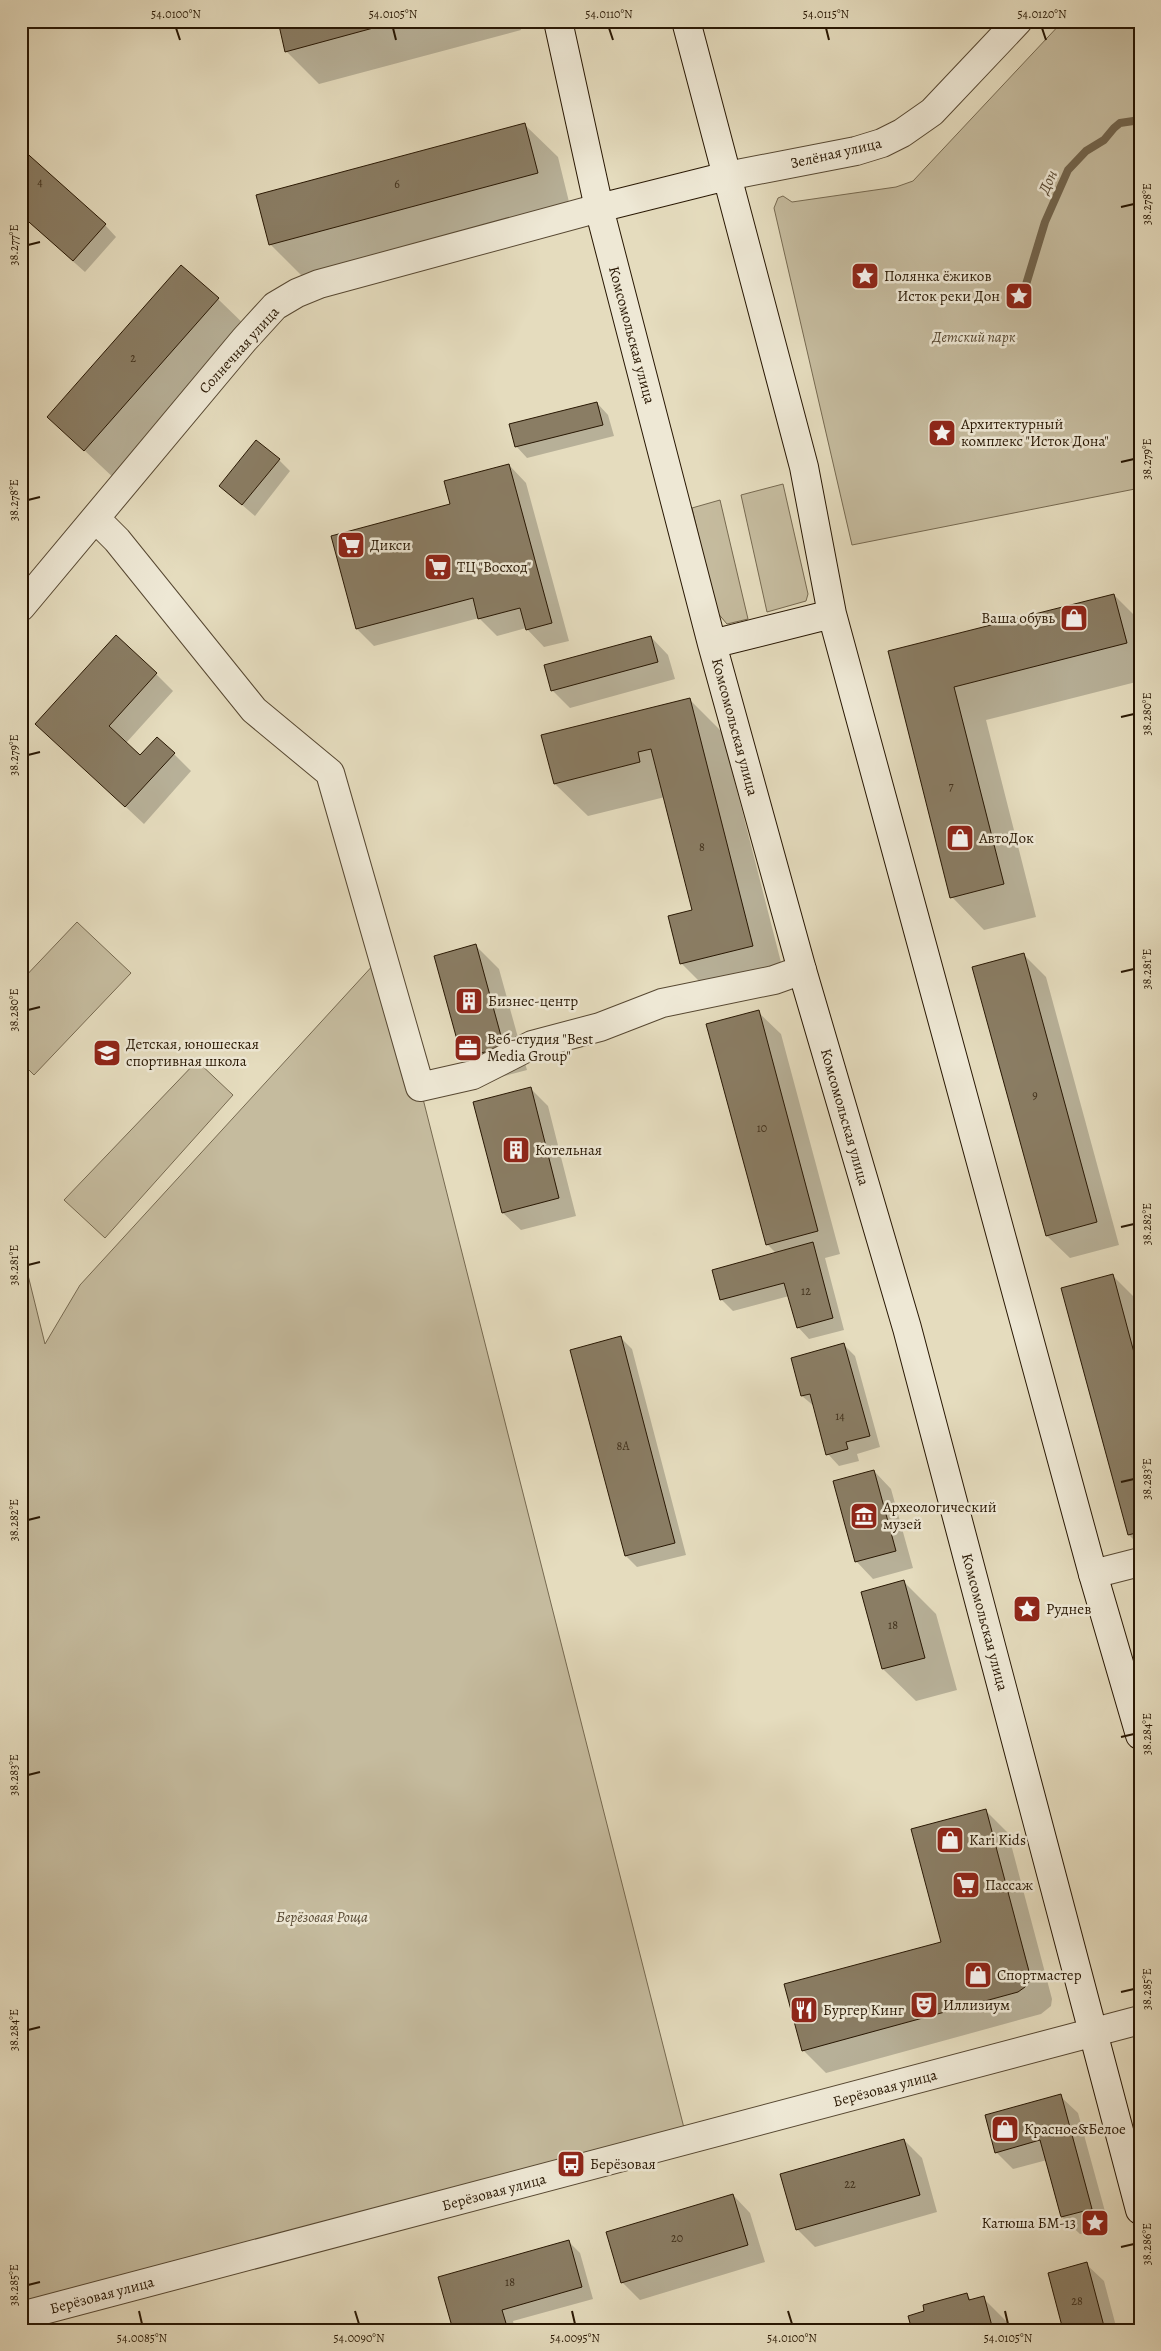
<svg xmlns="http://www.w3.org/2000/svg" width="1161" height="2351" font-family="Alegreya,serif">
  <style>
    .green { fill: #c5bb9e; stroke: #766950 }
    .shadow { fill: #0003 }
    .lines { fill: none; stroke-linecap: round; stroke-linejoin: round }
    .stream { stroke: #73654d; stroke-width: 8 }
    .building { fill: #8a7d64; stroke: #281703 }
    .minor-casing { stroke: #574832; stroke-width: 30 }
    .tertiary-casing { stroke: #574832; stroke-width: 30 }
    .secondary-casing { stroke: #281703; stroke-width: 30 }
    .minor { stroke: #eee8d5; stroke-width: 28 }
    .tertiary { stroke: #eee8d5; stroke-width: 28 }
    .secondary { stroke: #eee8d5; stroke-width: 28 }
    .ticks { fill: none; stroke: #281703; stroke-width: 2 }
    .labels { text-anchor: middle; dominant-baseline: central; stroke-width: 5; stroke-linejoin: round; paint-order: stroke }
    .number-label { font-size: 12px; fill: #40301b }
    .street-label { font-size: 15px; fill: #281703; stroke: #eee8d5 }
    .poi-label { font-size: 15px; fill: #281703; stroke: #eee8d5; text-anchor: start }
    .park-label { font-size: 15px; font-style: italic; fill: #574832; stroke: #eee8d5 }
    .water-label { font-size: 16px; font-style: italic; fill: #5a4b34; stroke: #eee8d5 }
    .neatline { fill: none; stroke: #281703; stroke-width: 2 }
    .ticks-label { font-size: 12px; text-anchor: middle; fill: #281703 }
  </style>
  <rect width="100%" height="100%" fill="#e5dcbe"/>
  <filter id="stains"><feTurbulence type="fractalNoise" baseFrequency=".004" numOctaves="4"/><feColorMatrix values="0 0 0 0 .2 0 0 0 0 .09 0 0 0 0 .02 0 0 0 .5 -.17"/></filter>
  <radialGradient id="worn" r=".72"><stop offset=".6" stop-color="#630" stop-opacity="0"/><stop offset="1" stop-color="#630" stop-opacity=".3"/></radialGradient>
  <!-- green -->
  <path class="green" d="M 1063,21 L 1140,21 L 1140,488 L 852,545 L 774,208 L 778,198 L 783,196 L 792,202 L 896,187 L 913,181 Z
    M 783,484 L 808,594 L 806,601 L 767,612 L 741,495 Z
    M 720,500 L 748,619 L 727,624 L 716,611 L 692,508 Z
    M 77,922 L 131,973 L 34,1075 L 21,1062 L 21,981 Z
    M 376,962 L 420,1087 L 684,2128 L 21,2310 L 21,1256 L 26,1267 L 45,1344 L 80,1285 Z
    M 197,1061 L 233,1095 L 105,1238 L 64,1200 Z"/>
  <!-- shadow -->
  <path class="shadow" d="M 279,21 L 519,21 L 521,30 L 319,84 L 286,51 Z
    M 525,125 L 558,157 L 570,206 L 303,277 L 270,244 Z
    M 21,215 L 105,225 L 116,237 L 85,272 Z
    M 218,299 L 251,331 L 118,482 L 49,417 Z
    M 597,403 L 608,415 L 614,436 L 527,458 L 516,446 Z
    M 279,460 L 290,471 L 255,516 L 220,486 Z
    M 509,465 L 526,483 L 569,641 L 544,647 L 526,628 L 497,636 L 479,618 L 374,646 L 357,629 L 452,505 Z
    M 1114,595 L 1140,621 L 1140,681 L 986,720 L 1036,917 L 984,930 L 952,897 L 890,652 Z
    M 651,637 L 668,655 L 675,679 L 570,708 L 552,690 Z
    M 156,674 L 173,691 L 126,743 L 140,756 L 174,754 L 191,771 L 144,824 L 37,724 Z
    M 689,699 L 722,732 L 785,978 L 714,996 L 681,963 L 694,910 L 665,797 L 588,816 L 555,784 Z
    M 476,946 L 499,969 L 527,1070 L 486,1081 L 463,1058 L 435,957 Z
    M 1023,954 L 1046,977 L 1119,1245 L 1070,1258 L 1047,1236 Z
    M 758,1012 L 781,1034 L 840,1254 L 825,1258 L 844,1330 L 809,1339 L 798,1327 L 789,1296 L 733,1311 L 721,1299 L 776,1253 L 767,1244 Z
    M 530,1088 L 548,1106 L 576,1216 L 521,1230 L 503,1213 Z
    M 1112,1275 L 1135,1298 L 1140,1315 L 1140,1546 L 1129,1535 Z
    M 21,1300 L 27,1319 L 21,1320 Z
    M 621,1338 L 632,1349 L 686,1555 L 637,1567 L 626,1556 Z
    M 844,1345 L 855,1356 L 880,1447 L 857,1454 L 859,1461 L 839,1466 L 828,1454 L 815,1407 L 802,1396 Z
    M 874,1471 L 891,1489 L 913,1568 L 873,1579 L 856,1561 Z
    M 903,1581 L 936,1614 L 957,1690 L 916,1701 L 883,1669 L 862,1592 Z
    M 985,1810 L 1008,1833 L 1052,1999 L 1051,2006 L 1041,2014 L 826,2073 L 803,2050 L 943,1943 Z
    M 1060,2096 L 1078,2113 L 1109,2226 L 1080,2234 L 1062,2217 L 1047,2160 L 1013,2169 L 996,2152 Z
    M 904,2140 L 922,2158 L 937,2212 L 815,2247 L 797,2229 Z
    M 733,2195 L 750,2213 L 765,2262 L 640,2300 L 622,2282 Z
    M 568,2241 L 580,2253 L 593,2299 L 513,2321 L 515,2330 L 454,2330 Z
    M 1086,2264 L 1104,2281 L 1117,2330 L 1065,2330 Z
    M 966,2294 L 972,2301 L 983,2298 L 1015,2330 L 913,2330 L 926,2312 Z"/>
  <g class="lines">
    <!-- stream -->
    <path class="stream" d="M 1024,291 L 1045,222 L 1068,170 L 1086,151 L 1104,140 L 1114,128 L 1120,123 L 1140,120"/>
  </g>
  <!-- building -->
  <path class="building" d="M 278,21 L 399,21 L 285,52 Z
    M 525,123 L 538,173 L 269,245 L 256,195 Z
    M 21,148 L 106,224 L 73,261 L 21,215 Z
    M 181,265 L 219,298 L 84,451 L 47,417 Z
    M 597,402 L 603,425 L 515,447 L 509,424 Z
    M 256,440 L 280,459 L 242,505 L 219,486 Z
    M 509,464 L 552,623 L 526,630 L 520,608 L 478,619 L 473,598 L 356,629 L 331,536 L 450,504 L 444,481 Z
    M 1114,594 L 1127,643 L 954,687 L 1004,884 L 950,898 L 888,651 Z
    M 116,635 L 157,673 L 109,726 L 140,755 L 157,737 L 175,753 L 125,807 L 35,724 Z
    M 651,636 L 658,662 L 551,691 L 544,665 Z
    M 690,698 L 753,946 L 680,964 L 668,916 L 692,910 L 651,749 L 638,752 L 640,762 L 554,784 L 541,735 Z
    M 476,944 L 504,1047 L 462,1058 L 434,956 Z
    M 1024,953 L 1097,1222 L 1046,1236 L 972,967 Z
    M 759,1010 L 818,1231 L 766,1245 L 706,1024 Z
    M 531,1087 L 559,1198 L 502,1213 L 473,1102 Z
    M 813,1242 L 833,1318 L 797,1328 L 784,1283 L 720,1300 L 712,1270 Z
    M 1113,1274 L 1140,1375 L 1140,1532 L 1128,1535 L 1061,1288 Z
    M 621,1336 L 675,1543 L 625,1556 L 570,1350 Z
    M 844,1343 L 870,1436 L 846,1442 L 848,1449 L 826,1455 L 810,1394 L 801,1396 L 791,1358 Z
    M 874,1470 L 896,1551 L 855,1562 L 833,1481 Z
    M 904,1580 L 925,1658 L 882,1669 L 861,1592 Z
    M 986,1809 L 1030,1975 L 1029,1982 L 1025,1987 L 1018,1992 L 802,2051 L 784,1984 L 941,1942 L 911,1829 Z
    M 1061,2094 L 1092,2209 L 1061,2217 L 1040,2140 L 995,2153 L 985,2115 Z
    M 904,2139 L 920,2195 L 796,2230 L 780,2174 Z
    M 733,2194 L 748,2245 L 621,2283 L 606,2232 Z
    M 569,2240 L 582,2287 L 502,2310 L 508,2330 L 453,2330 L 438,2277 Z
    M 1087,2262 L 1105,2330 L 1063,2330 L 1048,2273 Z
    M 967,2293 L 969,2300 L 984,2296 L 993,2330 L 912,2330 L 908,2316 L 924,2311 L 923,2305 Z"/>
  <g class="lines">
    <defs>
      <path id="minor" d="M 727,176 L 856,151 L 882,143 L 902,133 L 932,112 L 1018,21
        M 96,519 L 117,540 L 254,710 L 330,773 L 420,1087 L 473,1075 L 532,1045 L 600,1027 L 662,1003 L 774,980 L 802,970
        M 21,607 L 244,340 L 275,306 L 297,293 L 319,284 L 599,208
        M 1093,1574 L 1140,1562"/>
      <path id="tertiary" d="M 21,2316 L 1140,2020"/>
      <path id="secondary" d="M 558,21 L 599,208 L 712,644 L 802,970 L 907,1328 L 1140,2210
        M 686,21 L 804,467 L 832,614 L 1093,1574 L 1140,1735
        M 599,208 L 727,176
        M 712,644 L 832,614"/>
    </defs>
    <!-- minor casing -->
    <use href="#minor" class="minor-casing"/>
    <!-- tertiary casing -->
    <use href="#tertiary" class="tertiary-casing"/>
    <!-- secondary casing -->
    <use href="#secondary" class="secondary-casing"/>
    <!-- minor -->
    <use href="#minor" class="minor"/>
    <!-- tertiary -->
    <use href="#tertiary" class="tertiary"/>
    <!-- secondary -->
    <use href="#secondary" class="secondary"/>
  </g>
  <!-- ticks -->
  <path class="ticks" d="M 176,28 L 180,40M 393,28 L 396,40M 609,28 L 613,40M 826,28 L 829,40M 1042,28 L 1046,40M 1121,207 L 1134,204M 28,245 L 40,242M 1121,462 L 1134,459M 28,500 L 40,497M 1121,717 L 1134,714M 28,755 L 40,752M 1121,972 L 1134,969M 28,1010 L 40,1007M 1121,1227 L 1134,1224M 28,1265 L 40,1262M 1121,1482 L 1134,1479M 28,1520 L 40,1517M 1121,1737 L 1134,1734M 28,1775 L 40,1772M 1121,1992 L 1134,1989M 28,2030 L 40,2027M 1121,2247 L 1134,2244M 28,2285 L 40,2282M 139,2311 L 142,2324M 355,2311 L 359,2324M 572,2311 L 575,2324M 788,2311 L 792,2324M 1005,2311 L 1008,2324"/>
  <!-- icons -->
  <defs>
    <symbol id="sight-square" viewBox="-11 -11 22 22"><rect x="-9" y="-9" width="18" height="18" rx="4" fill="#8f2418" stroke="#eee8d5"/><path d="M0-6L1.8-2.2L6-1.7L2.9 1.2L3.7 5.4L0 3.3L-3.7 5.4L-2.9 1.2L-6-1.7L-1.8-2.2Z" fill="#fff"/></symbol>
    <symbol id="supermarket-square" viewBox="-11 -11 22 22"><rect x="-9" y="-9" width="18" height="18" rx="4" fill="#8f2418" stroke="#eee8d5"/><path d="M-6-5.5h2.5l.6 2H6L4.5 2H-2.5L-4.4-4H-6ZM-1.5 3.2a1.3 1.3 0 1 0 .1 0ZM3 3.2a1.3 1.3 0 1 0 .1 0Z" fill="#fff"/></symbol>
    <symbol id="shop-square" viewBox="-11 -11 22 22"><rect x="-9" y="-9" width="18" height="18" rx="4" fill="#8f2418" stroke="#eee8d5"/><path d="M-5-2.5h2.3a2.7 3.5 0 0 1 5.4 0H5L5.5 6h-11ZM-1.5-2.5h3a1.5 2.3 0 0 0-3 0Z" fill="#fff"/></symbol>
    <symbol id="building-square" viewBox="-11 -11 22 22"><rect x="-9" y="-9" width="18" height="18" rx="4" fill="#8f2418" stroke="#eee8d5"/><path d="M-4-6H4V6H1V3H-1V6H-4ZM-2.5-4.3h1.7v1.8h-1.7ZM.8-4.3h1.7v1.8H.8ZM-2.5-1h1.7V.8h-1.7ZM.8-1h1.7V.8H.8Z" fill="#fff"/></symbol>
    <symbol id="office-square" viewBox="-11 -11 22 22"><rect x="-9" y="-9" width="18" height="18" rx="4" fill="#8f2418" stroke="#eee8d5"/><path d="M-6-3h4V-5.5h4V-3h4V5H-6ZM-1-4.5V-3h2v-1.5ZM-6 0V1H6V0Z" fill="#fff"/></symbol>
    <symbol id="school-square" viewBox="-11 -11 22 22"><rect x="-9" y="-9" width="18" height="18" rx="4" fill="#8f2418" stroke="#eee8d5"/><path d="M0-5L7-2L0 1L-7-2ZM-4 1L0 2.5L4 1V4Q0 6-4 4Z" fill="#fff"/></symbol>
    <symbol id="museum-square" viewBox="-11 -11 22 22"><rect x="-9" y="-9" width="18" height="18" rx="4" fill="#8f2418" stroke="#eee8d5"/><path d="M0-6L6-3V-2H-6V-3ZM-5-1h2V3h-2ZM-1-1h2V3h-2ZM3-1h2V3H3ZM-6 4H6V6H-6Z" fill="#fff"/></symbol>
    <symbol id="theatre-square" viewBox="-11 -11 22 22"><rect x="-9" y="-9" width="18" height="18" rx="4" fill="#8f2418" stroke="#eee8d5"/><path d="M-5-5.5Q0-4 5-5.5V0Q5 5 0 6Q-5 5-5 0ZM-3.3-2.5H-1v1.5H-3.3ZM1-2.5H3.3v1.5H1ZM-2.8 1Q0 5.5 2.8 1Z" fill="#fff"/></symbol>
    <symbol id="restaurant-square" viewBox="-11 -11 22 22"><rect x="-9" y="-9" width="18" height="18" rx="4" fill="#8f2418" stroke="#eee8d5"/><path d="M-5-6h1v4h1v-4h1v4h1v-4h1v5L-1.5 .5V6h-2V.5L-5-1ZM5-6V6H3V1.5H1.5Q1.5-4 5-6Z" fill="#fff"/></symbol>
    <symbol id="bus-square" viewBox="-11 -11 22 22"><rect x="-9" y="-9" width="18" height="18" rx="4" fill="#8f2418" stroke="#eee8d5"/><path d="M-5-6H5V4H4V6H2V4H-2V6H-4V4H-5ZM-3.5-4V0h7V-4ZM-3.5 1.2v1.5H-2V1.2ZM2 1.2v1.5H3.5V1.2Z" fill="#fff"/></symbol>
  </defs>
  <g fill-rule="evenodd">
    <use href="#sight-square" x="849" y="260" width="32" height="32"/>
    <use href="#sight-square" x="1003" y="280" width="32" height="32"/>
    <use href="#sight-square" x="926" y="417" width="32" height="32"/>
    <use href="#supermarket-square" x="335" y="529" width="32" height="32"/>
    <use href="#supermarket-square" x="422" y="551" width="32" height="32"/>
    <use href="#shop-square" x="1058" y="602" width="32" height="32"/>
    <use href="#shop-square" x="944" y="822" width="32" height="32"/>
    <use href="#building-square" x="453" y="985" width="32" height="32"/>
    <use href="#office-square" x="452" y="1032" width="32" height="32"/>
    <use href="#school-square" x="91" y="1037" width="32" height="32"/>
    <use href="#building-square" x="500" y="1134" width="32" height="32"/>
    <use href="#museum-square" x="848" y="1500" width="32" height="32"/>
    <use href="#sight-square" x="1011" y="1593" width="32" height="32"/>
    <use href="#shop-square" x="934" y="1824" width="32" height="32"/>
    <use href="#supermarket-square" x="950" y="1869" width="32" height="32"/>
    <use href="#shop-square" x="962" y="1959" width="32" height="32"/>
    <use href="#theatre-square" x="908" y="1989" width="32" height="32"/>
    <use href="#restaurant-square" x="788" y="1994" width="32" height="32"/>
    <use href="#shop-square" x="989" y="2113" width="32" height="32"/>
    <use href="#bus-square" x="555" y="2148" width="32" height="32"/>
    <use href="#sight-square" x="1079" y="2207" width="32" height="32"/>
  </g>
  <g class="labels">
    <!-- number labels -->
    <g class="number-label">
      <text x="40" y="182">4</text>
      <text x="397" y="184">6</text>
      <text x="133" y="358">2</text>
      <text x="951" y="786">7</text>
      <text x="702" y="847">8</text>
      <text x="1035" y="1095">9</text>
      <text x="762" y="1128">10</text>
      <text x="806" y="1291">12</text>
      <text x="840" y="1416">14</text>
      <text x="623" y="1446">8А</text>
      <text x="893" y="1625">18</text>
      <text x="850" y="2184">22</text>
      <text x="677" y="2238">20</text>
      <text x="510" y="2282">18</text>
      <text x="1077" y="2301">28</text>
    </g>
    <!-- street labels -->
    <g class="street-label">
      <text transform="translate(836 153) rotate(-13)">Зелёная улица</text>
      <text transform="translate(632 335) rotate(75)">Комсомольская улица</text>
      <text transform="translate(239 350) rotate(-48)">Солнечная улица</text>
      <text transform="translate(735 727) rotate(75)">Комсомольская улица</text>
      <text transform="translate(845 1117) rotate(74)">Комсомольская улица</text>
      <text transform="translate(985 1622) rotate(75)">Комсомольская улица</text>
      <text transform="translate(885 2088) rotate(-15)">Берёзовая улица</text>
      <text transform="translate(494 2192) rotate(-15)">Берёзовая улица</text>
      <text transform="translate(102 2295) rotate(-15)">Берёзовая улица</text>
    </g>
    <!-- poi labels -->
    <g class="poi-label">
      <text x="884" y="276">Полянка ёжиков</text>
      <text x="1000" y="296" text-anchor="end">Исток реки Дон</text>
      <text x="961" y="424">Архитектурный<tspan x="961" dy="17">комплекс "Исток Дона"</tspan></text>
      <text x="370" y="545">Дикси</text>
      <text x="457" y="567">ТЦ "Восход"</text>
      <text x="1055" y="618" text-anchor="end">Ваша обувь</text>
      <text x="979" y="838">АвтоДок</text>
      <text x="488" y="1001">Бизнес-центр</text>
      <text x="487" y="1039">Веб-студия "Best<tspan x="487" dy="17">Media Group"</tspan></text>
      <text x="126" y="1044">Детская, юношеская<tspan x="126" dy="17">спортивная школа</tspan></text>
      <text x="535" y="1150">Котельная</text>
      <text x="883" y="1507">Археологический<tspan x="883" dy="17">музей</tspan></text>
      <text x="1046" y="1609">Руднев</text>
      <text x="969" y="1840">Kari Kids</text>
      <text x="985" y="1885">Пассаж</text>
      <text x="997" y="1975">Спортмастер</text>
      <text x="943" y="2005">Иллизиум</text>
      <text x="823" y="2010">Бургер Кинг</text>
      <text x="1024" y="2129">Красное&amp;Белое</text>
      <text x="590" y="2164">Берёзовая</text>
      <text x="1076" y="2223" text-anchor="end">Катюша БМ-13</text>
    </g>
    <!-- park labels -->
    <g class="park-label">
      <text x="974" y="337">Детский парк</text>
      <text x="322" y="1917">Берёзовая Роща</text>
    </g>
    <!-- water labels -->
    <g class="water-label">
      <text transform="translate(1048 182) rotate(-66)">Дон</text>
    </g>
  </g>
  <!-- margin -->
  <rect width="1161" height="2351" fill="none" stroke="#e5dcbe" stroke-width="55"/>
  <rect x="28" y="28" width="1106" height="2296" class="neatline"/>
  <g class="ticks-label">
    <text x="176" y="18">54.0100°N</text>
    <text x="393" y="18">54.0105°N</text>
    <text x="609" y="18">54.0110°N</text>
    <text x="826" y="18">54.0115°N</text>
    <text x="1042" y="18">54.0120°N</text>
    <text transform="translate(1147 204) rotate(-90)" y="4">38.278°E</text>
    <text transform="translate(14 245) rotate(-90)" y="4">38.277°E</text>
    <text transform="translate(1147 459) rotate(-90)" y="4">38.279°E</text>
    <text transform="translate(14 500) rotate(-90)" y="4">38.278°E</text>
    <text transform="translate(1147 714) rotate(-90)" y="4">38.280°E</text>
    <text transform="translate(14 755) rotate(-90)" y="4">38.279°E</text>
    <text transform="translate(1147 969) rotate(-90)" y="4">38.281°E</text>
    <text transform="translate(14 1010) rotate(-90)" y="4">38.280°E</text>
    <text transform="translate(1147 1224) rotate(-90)" y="4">38.282°E</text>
    <text transform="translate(14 1265) rotate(-90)" y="4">38.281°E</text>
    <text transform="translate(1147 1479) rotate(-90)" y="4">38.283°E</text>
    <text transform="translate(14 1520) rotate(-90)" y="4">38.282°E</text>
    <text transform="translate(1147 1734) rotate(-90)" y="4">38.284°E</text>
    <text transform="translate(14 1775) rotate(-90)" y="4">38.283°E</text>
    <text transform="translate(1147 1989) rotate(-90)" y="4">38.285°E</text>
    <text transform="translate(14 2030) rotate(-90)" y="4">38.284°E</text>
    <text transform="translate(1147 2244) rotate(-90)" y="4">38.286°E</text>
    <text transform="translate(14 2285) rotate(-90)" y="4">38.285°E</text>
    <text x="142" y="2342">54.0085°N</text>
    <text x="359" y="2342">54.0090°N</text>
    <text x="575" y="2342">54.0095°N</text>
    <text x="792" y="2342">54.0100°N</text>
    <text x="1008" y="2342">54.0105°N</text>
  </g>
  <rect width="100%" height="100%" filter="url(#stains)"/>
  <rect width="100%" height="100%" fill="url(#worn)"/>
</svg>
